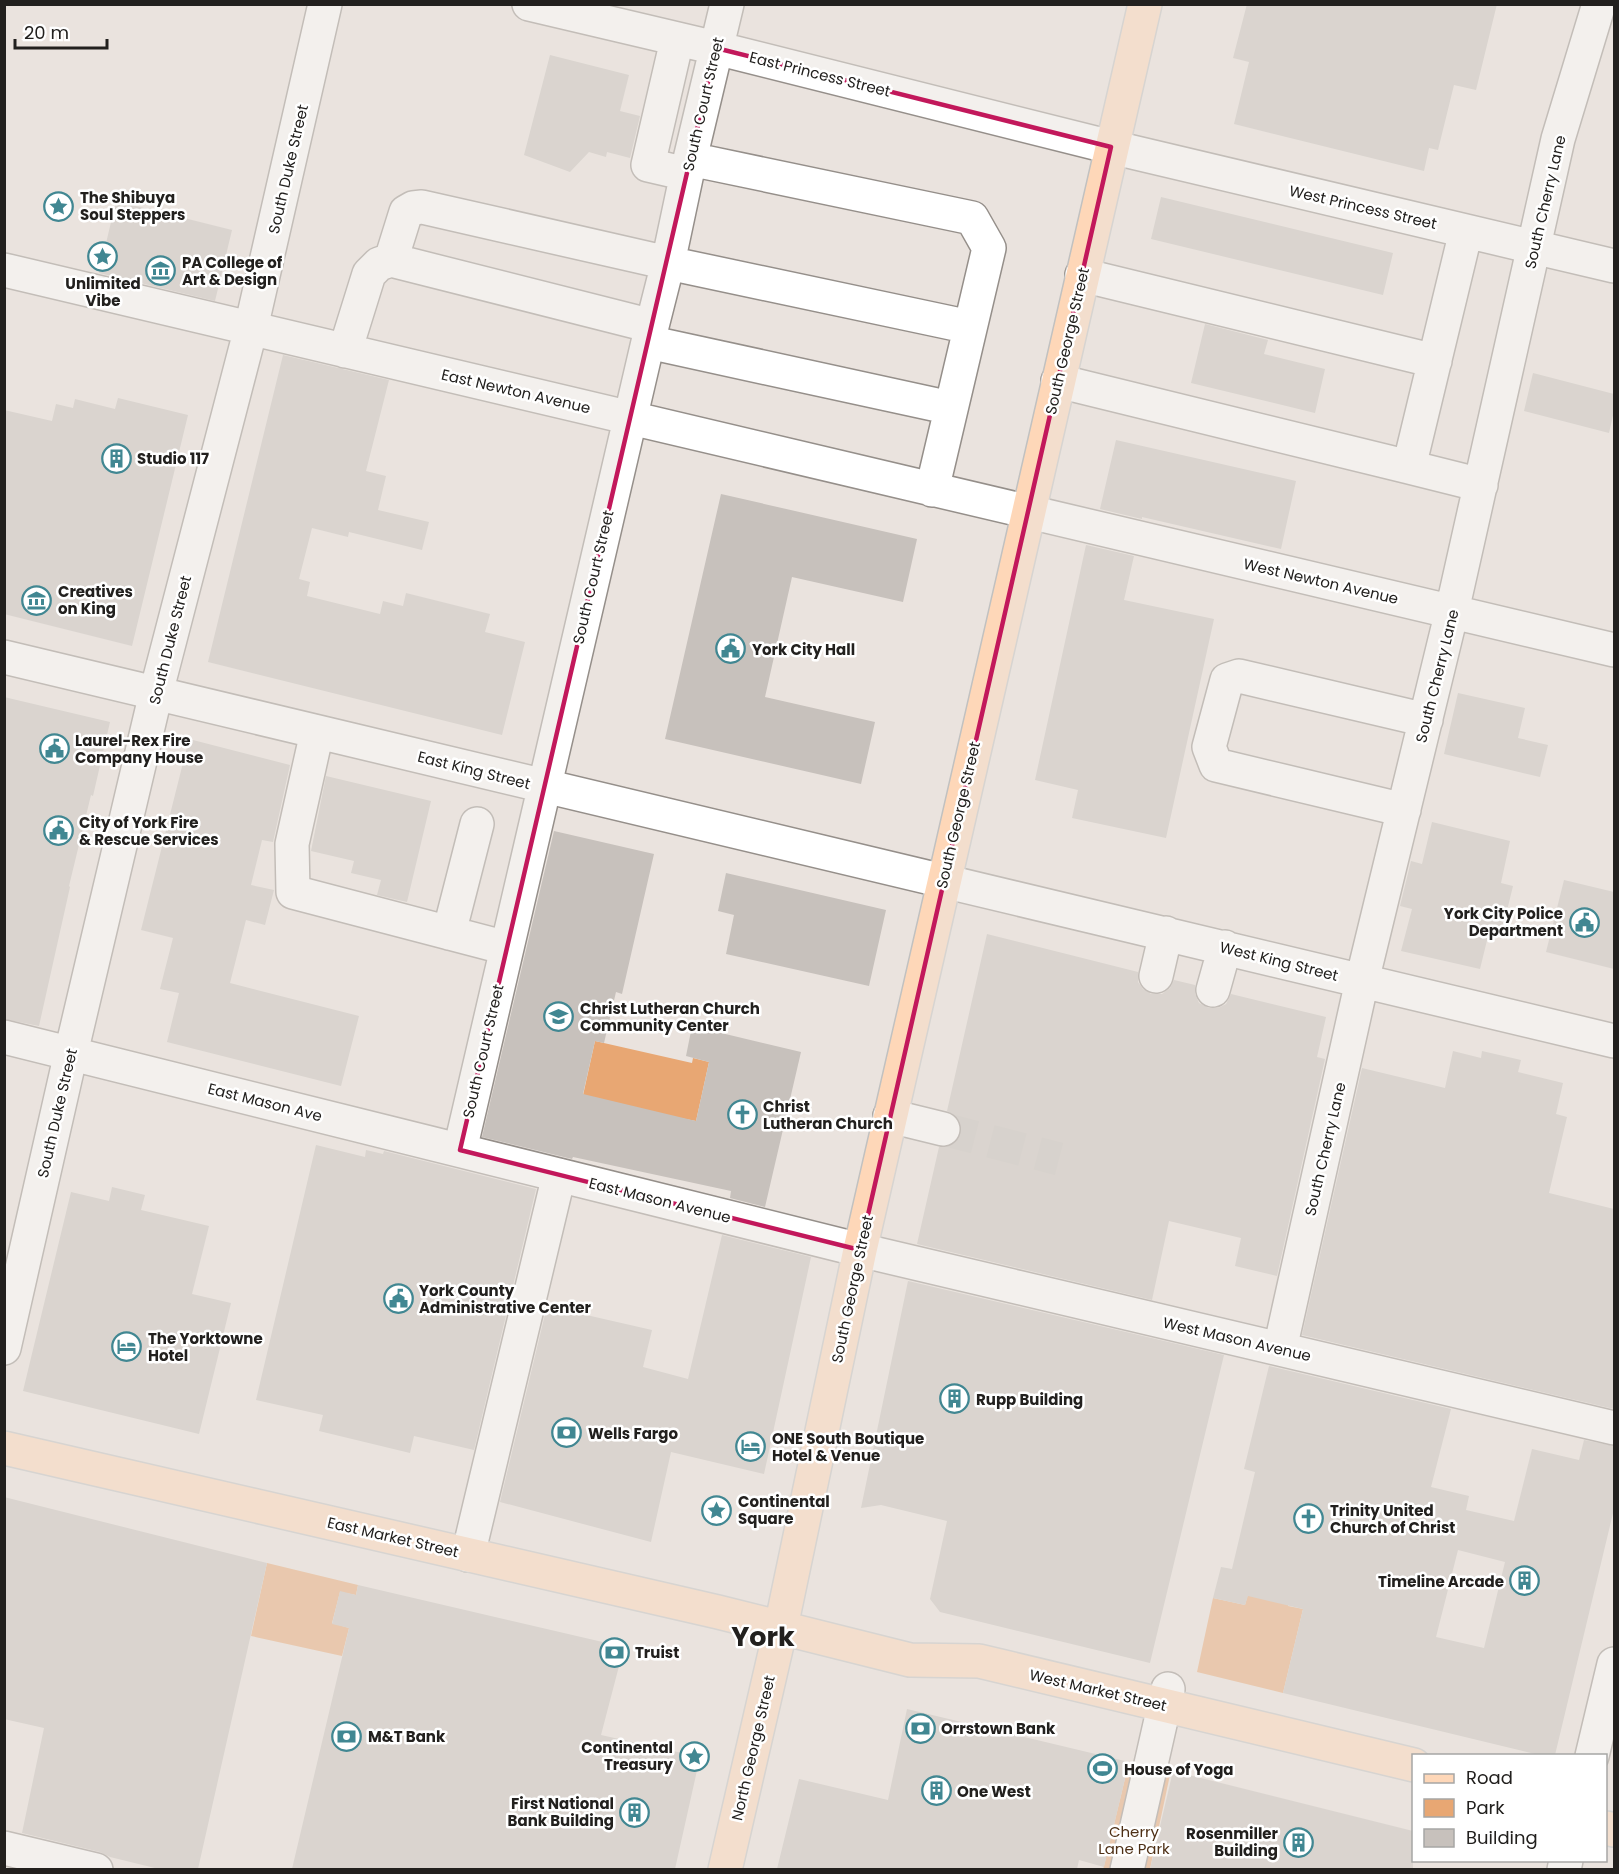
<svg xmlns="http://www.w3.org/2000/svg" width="1619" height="1874" font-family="Poppins,sans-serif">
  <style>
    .green { fill: #e8a773 }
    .building { fill: #c7c1bc; fill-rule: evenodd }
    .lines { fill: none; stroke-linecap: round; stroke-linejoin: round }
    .minor-tunnel { stroke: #c2bcb8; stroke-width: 33; stroke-dasharray: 33 16; stroke-linecap: butt }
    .minor-casing { stroke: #958f8a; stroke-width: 36 }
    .major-casing { stroke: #c1c1c0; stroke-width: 36 }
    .minor { stroke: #fff; stroke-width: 33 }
    .major { stroke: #fed7b8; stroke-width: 33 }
    .marked { fill: none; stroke: #c2185b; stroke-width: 4.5; stroke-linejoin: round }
    .labels { text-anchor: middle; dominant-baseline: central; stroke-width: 5; stroke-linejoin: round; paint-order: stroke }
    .street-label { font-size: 15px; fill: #22201e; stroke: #fff }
    .poi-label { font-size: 15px; font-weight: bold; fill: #22201e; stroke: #fff; text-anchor: start }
    .park-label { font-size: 15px; fill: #4e3016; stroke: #fff }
    .town-label { font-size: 27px; font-weight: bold; fill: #22201e; stroke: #fff }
  </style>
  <rect width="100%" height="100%" fill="#eae3de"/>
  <!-- green -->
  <path class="green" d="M 595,1041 L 692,1063 L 693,1058 L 709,1062 L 696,1121 L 582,1100 Z
    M 267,1563 L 358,1585 L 356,1595 L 340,1592 L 332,1623 L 349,1628 L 342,1656 L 251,1636 Z
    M 1249,1590 L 1289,1600 L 1288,1606 L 1303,1609 L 1283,1693 L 1197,1672 L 1213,1598 L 1245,1605 Z
    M 1129,1762 L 1171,1770 L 1150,1869 L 1103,1870 Z"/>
  <!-- building -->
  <path class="building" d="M 1247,4 L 1497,4 L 1476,90 L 1454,85 L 1438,150 L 1429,148 L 1424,171 L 1234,124 L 1249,62 L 1233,58 Z
    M 550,55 L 629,75 L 620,111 L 640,116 L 630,158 L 607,152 L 606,157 L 589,152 L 570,172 L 524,155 Z
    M 1161,197 L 1393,253 L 1383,295 L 1151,239 Z
    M 116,201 L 232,230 L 215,301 L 99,273 Z
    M 1205,324 L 1268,340 L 1264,354 L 1325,369 L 1315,413 L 1191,383 Z
    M 283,355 L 389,380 L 366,471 L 386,476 L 378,510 L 429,522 L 422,550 L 349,532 L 348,537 L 312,528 L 299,579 L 310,582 L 307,596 L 380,614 L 383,601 L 403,606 L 406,593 L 490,614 L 485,632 L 525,642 L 502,735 L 208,662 Z
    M 1533,373 L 1614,394 L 1614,411 L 1609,433 L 1524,411 Z
    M 118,398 L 188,415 L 132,646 L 4,614 L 4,410 L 52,421 L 56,404 L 73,408 L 75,399 L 115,409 Z
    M 1116,440 L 1296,481 L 1281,549 L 1142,517 L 1142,519 L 1100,509 Z
    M 721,494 L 917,539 L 903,602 L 792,577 L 765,697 L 875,722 L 861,784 L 665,739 Z
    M 1086,545 L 1134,556 L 1124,600 L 1214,619 L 1166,838 L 1072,818 L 1078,790 L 1035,780 Z
    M 1458,693 L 1525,708 L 1518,738 L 1548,745 L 1540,777 L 1444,754 Z
    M 4,697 L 110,722 L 93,796 L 91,795 L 69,886 L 70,887 L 39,1026 L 4,1019 Z
    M 189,739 L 290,765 L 273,842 L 262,840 L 251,885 L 274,890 L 265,925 L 246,920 L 230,983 L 359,1016 L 341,1086 L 167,1042 L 179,993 L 160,989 L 173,938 L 141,930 Z
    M 326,776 L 431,801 L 407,902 L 377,895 L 381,880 L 351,873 L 354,861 L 311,851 Z
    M 1432,822 L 1510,841 L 1501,883 L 1513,886 L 1502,931 L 1490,928 L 1480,969 L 1401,951 L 1412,909 L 1400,906 L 1411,861 L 1422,864 Z
    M 554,831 L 654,854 L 622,994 L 616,992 L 604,1043 L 595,1041 L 583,1094 L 696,1121 L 709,1062 L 686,1056 L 692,1026 L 801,1052 L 765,1207 L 730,1198 L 731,1191 L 573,1157 L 572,1159 L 482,1137 Z
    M 726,873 L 886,910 L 869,986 L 726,954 L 734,915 L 718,911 Z
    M 1564,880 L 1614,892 L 1614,969 L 1546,952 Z
    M 987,934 L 1138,972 L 1138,982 L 1143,989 L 1151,994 L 1162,994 L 1170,988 L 1174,980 L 1195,985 L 1195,994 L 1199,1003 L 1209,1008 L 1218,1008 L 1226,1004 L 1231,994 L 1326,1017 L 1317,1057 L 1325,1059 L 1277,1276 L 1235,1266 L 1241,1238 L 1169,1221 L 1152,1300 L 917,1244 L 939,1147 L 948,1147 L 956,1142 L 961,1133 L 961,1124 L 956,1116 L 947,1111 Z
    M 1453,1051 L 1481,1058 L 1482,1051 L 1521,1060 L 1518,1072 L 1563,1083 L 1556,1114 L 1567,1117 L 1549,1193 L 1614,1209 L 1614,1409 L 1302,1335 L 1362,1068 L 1445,1088 Z
    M 316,1145 L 365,1157 L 366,1150 L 383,1154 L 384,1151 L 536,1189 L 474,1450 L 414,1436 L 410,1453 L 319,1431 L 323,1415 L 256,1400 Z
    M 112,1187 L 145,1195 L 141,1210 L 209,1226 L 192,1294 L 231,1303 L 199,1434 L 23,1391 L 71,1192 L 109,1201 Z
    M 722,1235 L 811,1257 L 764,1474 L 671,1452 L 651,1542 L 500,1502 L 547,1306 L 652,1330 L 643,1367 L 688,1379 Z
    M 908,1281 L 1224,1355 L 1150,1663 L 940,1612 L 930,1599 L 947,1521 L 881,1505 L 861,1508 Z
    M 1269,1366 L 1451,1409 L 1431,1487 L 1469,1496 L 1466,1510 L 1514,1521 L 1532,1449 L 1579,1460 L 1584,1440 L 1614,1446 L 1614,1509 L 1555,1755 L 1539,1755 L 1283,1693 L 1303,1609 L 1248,1596 L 1245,1605 L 1213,1598 L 1221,1567 L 1232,1569 L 1255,1472 L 1244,1469 ZM 1458,1550 L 1505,1562 L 1484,1648 L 1436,1637 Z
    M 4,1497 L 267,1563 L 198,1869 L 159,1869 L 110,1857 L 100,1852 L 22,1833 L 44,1728 L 4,1719 Z
    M 358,1585 L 624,1647 L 601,1735 L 700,1757 L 675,1869 L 292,1869 L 349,1628 L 332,1624 L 340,1591 L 356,1595 Z
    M 907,1709 L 1129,1762 L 1104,1867 L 1079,1860 L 1077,1869 L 777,1869 L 799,1779 L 888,1800 Z
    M 1173,1771 L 1413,1831 L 1413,1869 L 1150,1869 Z"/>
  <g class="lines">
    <!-- minor-tunnel -->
    <path class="minor-tunnel" d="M 943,1129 L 1059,1159"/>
    <defs>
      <path id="minor" d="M 529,4 L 716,48 L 1111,147 L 1614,266
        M 677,40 L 648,165 L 687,174
        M 690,159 L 972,218 L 989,248 L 932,490
        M 391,260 L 406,212 L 413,208 L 422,207 L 668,263 L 970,327
        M 4,270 L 1614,650
        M 1082,275 L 1435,361
        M 648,342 L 951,408
        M 345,351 L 369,274 L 379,264 L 391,260 L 652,326
        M 1058,381 L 1409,467 L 1466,231
        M 1409,467 L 1481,485
        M 4,657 L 1614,1041
        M 317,732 L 292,844 L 293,892 L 507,948
        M 1404,810 L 1216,765 L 1209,747 L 1227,680 L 1239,676 L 1426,720
        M 449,933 L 477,824
        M 1156,976 L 1166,933
        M 1213,990 L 1225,947
        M 4,1037 L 860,1250 L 1614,1428
        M 890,1116 L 943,1129
        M 460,1150 L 648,342 L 668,263 L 690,159 L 727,4
        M 4,1348 L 71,1053 L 156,693 L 251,328 L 325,4
        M 1280,1349 L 1362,981 L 1452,611 L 1558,139 L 1599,4
        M 468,1555 L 559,1175
        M 1592,1756 L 1614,1664
        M 4,1848 L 96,1870
        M 1127,1870 L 1168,1689
        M 1564,1870 L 1566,1860"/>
      <path id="major" d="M 4,1448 L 718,1612 L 910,1660 L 979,1661 L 1414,1765
        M 1606,1828 L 1614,1830
        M 725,1870 L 781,1627 L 860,1250 L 1145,4"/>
    </defs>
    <!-- minor casing -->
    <use href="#minor" class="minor-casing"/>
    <!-- major casing -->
    <use href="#major" class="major-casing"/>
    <!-- minor -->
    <use href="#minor" class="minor"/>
    <!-- major -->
    <use href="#major" class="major"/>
  </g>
  <!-- marked area -->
  <path d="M0 0H1619V1874H0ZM 716,48 L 1111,147 L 860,1250 L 460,1150 Z" fill="#eae3de" fill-opacity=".55" fill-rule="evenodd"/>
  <path class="marked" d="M 716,48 L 1111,147 L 860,1250 L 460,1150 Z"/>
  <!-- icons -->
  <defs>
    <symbol id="sight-ring" viewBox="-11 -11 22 22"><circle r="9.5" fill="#fff" stroke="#418792" stroke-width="1.5"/><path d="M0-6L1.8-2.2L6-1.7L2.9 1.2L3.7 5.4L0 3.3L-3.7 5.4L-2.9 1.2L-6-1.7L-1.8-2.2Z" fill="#418792"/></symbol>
    <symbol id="museum-ring" viewBox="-11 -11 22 22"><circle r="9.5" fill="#fff" stroke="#418792" stroke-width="1.5"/><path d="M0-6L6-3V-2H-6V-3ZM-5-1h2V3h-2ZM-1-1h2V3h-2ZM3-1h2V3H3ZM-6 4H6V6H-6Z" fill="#418792"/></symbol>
    <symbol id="building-ring" viewBox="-11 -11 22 22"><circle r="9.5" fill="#fff" stroke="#418792" stroke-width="1.5"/><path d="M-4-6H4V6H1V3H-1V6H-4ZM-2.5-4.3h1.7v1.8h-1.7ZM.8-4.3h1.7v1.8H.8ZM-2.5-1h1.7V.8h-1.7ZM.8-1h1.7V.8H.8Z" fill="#418792"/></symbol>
    <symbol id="civic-ring" viewBox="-11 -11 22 22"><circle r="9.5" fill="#fff" stroke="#418792" stroke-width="1.5"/><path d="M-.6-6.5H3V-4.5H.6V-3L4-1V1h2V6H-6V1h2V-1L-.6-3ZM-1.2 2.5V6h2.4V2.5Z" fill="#418792"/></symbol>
    <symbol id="school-ring" viewBox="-11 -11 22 22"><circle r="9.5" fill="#fff" stroke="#418792" stroke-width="1.5"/><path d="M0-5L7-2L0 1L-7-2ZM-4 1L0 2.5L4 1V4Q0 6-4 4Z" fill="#418792"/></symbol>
    <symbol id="church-ring" viewBox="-11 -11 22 22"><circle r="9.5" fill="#fff" stroke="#418792" stroke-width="1.5"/><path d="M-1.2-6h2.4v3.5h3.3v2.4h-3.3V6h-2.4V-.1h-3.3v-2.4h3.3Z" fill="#418792"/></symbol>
    <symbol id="hotel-ring" viewBox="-11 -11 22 22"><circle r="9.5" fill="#fff" stroke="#418792" stroke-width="1.5"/><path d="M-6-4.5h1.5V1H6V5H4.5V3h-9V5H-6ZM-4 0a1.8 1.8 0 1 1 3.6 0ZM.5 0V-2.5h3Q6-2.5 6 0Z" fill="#418792"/></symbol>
    <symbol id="bank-ring" viewBox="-11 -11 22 22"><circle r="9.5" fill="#fff" stroke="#418792" stroke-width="1.5"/><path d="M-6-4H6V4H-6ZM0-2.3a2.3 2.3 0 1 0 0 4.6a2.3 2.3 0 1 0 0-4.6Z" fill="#418792"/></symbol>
    <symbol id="stadium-ring" viewBox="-11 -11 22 22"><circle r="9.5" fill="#fff" stroke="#418792" stroke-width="1.5"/><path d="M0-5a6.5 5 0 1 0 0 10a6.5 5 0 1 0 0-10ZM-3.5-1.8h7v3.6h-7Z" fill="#418792"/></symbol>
  </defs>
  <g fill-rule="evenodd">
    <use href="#sight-ring" x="42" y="190" width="33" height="33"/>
    <use href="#sight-ring" x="86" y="240" width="33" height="33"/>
    <use href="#museum-ring" x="144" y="254" width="33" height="33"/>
    <use href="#building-ring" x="100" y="442" width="33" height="33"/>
    <use href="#museum-ring" x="20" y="584" width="33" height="33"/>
    <use href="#civic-ring" x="714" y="632" width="33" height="33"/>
    <use href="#civic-ring" x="38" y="732" width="33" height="33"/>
    <use href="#civic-ring" x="42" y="814" width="33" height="33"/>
    <use href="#civic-ring" x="1568" y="906" width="33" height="33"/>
    <use href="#school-ring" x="542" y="1000" width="33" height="33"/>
    <use href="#church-ring" x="726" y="1098" width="33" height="33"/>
    <use href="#civic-ring" x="382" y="1282" width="33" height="33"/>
    <use href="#hotel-ring" x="110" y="1330" width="33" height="33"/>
    <use href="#building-ring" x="938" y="1382" width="33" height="33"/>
    <use href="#bank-ring" x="550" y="1416" width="33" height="33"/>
    <use href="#hotel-ring" x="734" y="1430" width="33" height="33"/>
    <use href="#sight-ring" x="700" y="1494" width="33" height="33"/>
    <use href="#church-ring" x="1292" y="1502" width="33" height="33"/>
    <use href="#building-ring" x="1508" y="1564" width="33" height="33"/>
    <use href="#bank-ring" x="598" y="1636" width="33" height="33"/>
    <use href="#bank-ring" x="904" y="1712" width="33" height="33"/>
    <use href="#bank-ring" x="330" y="1720" width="33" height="33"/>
    <use href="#sight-ring" x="678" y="1740" width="33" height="33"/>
    <use href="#stadium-ring" x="1086" y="1752" width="33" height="33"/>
    <use href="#building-ring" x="920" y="1774" width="33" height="33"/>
    <use href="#building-ring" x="618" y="1796" width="33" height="33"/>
    <use href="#building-ring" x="1282" y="1826" width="33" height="33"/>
  </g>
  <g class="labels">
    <!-- street labels -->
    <g class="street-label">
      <text transform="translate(820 74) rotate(14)">East Princess Street</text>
      <text transform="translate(703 104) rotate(-77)">South Court Street</text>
      <text transform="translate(288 169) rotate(-77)">South Duke Street</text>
      <text transform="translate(1545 202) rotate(-77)">South Cherry Lane</text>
      <text transform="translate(1363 207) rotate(13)">West Princess Street</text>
      <text transform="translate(1067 341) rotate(-77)">South George Street</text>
      <text transform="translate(516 391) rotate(13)">East Newton Avenue</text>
      <text transform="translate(593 577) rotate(-77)">South Court Street</text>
      <text transform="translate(1321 581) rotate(13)">West Newton Avenue</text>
      <text transform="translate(170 640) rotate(-76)">South Duke Street</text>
      <text transform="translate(1437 676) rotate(-76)">South Cherry Lane</text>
      <text transform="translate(474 770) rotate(14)">East King Street</text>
      <text transform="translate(958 815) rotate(-77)">South George Street</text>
      <text transform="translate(1279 961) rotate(14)">West King Street</text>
      <text transform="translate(483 1051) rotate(-77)">South Court Street</text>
      <text transform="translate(265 1102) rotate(14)">East Mason Ave</text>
      <text transform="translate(57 1113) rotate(-77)">South Duke Street</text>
      <text transform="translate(1325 1149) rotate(-77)">South Cherry Lane</text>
      <text transform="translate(660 1200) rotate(14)">East Mason Avenue</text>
      <text transform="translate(852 1289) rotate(-78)">South George Street</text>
      <text transform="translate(1237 1339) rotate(13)">West Mason Avenue</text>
      <text transform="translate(393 1537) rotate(13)">East Market Street</text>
      <text transform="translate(1098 1690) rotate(13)">West Market Street</text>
      <text transform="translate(753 1748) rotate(-77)">North George Street</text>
    </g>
    <!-- poi labels -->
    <g class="poi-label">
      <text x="80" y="197">The Shibuya<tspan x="80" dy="17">Soul Steppers</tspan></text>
      <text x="182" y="262">PA College of<tspan x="182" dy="17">Art &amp; Design</tspan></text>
      <text x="103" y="283" text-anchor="middle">Unlimited<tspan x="103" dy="17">Vibe</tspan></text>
      <text x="137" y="458">Studio 117</text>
      <text x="58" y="591">Creatives<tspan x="58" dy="17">on King</tspan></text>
      <text x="752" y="649">York City Hall</text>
      <text x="75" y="740">Laurel-Rex Fire<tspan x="75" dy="17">Company House</tspan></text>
      <text x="79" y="822">City of York Fire<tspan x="79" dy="17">&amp; Rescue Services</tspan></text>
      <text x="1563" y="913" text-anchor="end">York City Police<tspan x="1563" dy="17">Department</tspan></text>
      <text x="580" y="1008">Christ Lutheran Church<tspan x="580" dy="17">Community Center</tspan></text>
      <text x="763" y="1106">Christ<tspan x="763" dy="17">Lutheran Church</tspan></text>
      <text x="419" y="1290">York County<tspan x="419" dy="17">Administrative Center</tspan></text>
      <text x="148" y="1338">The Yorktowne<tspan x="148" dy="17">Hotel</tspan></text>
      <text x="976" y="1399">Rupp Building</text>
      <text x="588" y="1433">Wells Fargo</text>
      <text x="772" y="1438">ONE South Boutique<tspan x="772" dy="17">Hotel &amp; Venue</tspan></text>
      <text x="738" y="1501">Continental<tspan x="738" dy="17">Square</tspan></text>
      <text x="1330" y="1510">Trinity United<tspan x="1330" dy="17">Church of Christ</tspan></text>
      <text x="1504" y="1581" text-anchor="end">Timeline Arcade</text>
      <text x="635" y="1652">Truist</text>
      <text x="941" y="1728">Orrstown Bank</text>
      <text x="368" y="1736">M&amp;T Bank</text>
      <text x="673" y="1747" text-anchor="end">Continental<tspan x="673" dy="17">Treasury</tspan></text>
      <text x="1124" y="1769">House of Yoga</text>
      <text x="957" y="1791">One West</text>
      <text x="614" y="1803" text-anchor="end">First National<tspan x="614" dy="17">Bank Building</tspan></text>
      <text x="1278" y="1833" text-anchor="end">Rosenmiller<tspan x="1278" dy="17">Building</tspan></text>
    </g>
    <!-- park labels -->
    <g class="park-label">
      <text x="1134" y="1831">Cherry<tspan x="1134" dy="17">Lane Park</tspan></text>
    </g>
    <!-- town labels -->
    <g class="town-label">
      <text x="763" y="1636">York</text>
    </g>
  </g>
  <!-- border -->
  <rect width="1619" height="1874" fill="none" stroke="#22201e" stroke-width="12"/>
  <!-- legend -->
  <rect x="1412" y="1754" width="195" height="108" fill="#ffffff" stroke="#a7a6a5" stroke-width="1.5"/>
  <rect x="1424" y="1774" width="30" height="9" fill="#fed7b8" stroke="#a7a6a5" stroke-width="1.5"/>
  <text x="1466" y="1784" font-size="18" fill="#22201e">Road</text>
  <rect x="1424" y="1799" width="30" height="18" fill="#e8a773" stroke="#a7a6a5" stroke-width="1.5"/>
  <text x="1466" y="1814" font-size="18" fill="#22201e">Park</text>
  <rect x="1424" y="1829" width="30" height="18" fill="#c7c1bc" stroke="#a7a6a5" stroke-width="1.5"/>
  <text x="1466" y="1844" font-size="18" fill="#22201e">Building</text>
  <!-- scale -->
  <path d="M15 39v9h92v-9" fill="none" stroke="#22201e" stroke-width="3"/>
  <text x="24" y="39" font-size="18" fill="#22201e" stroke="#ffffff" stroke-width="4.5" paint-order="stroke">20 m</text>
</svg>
